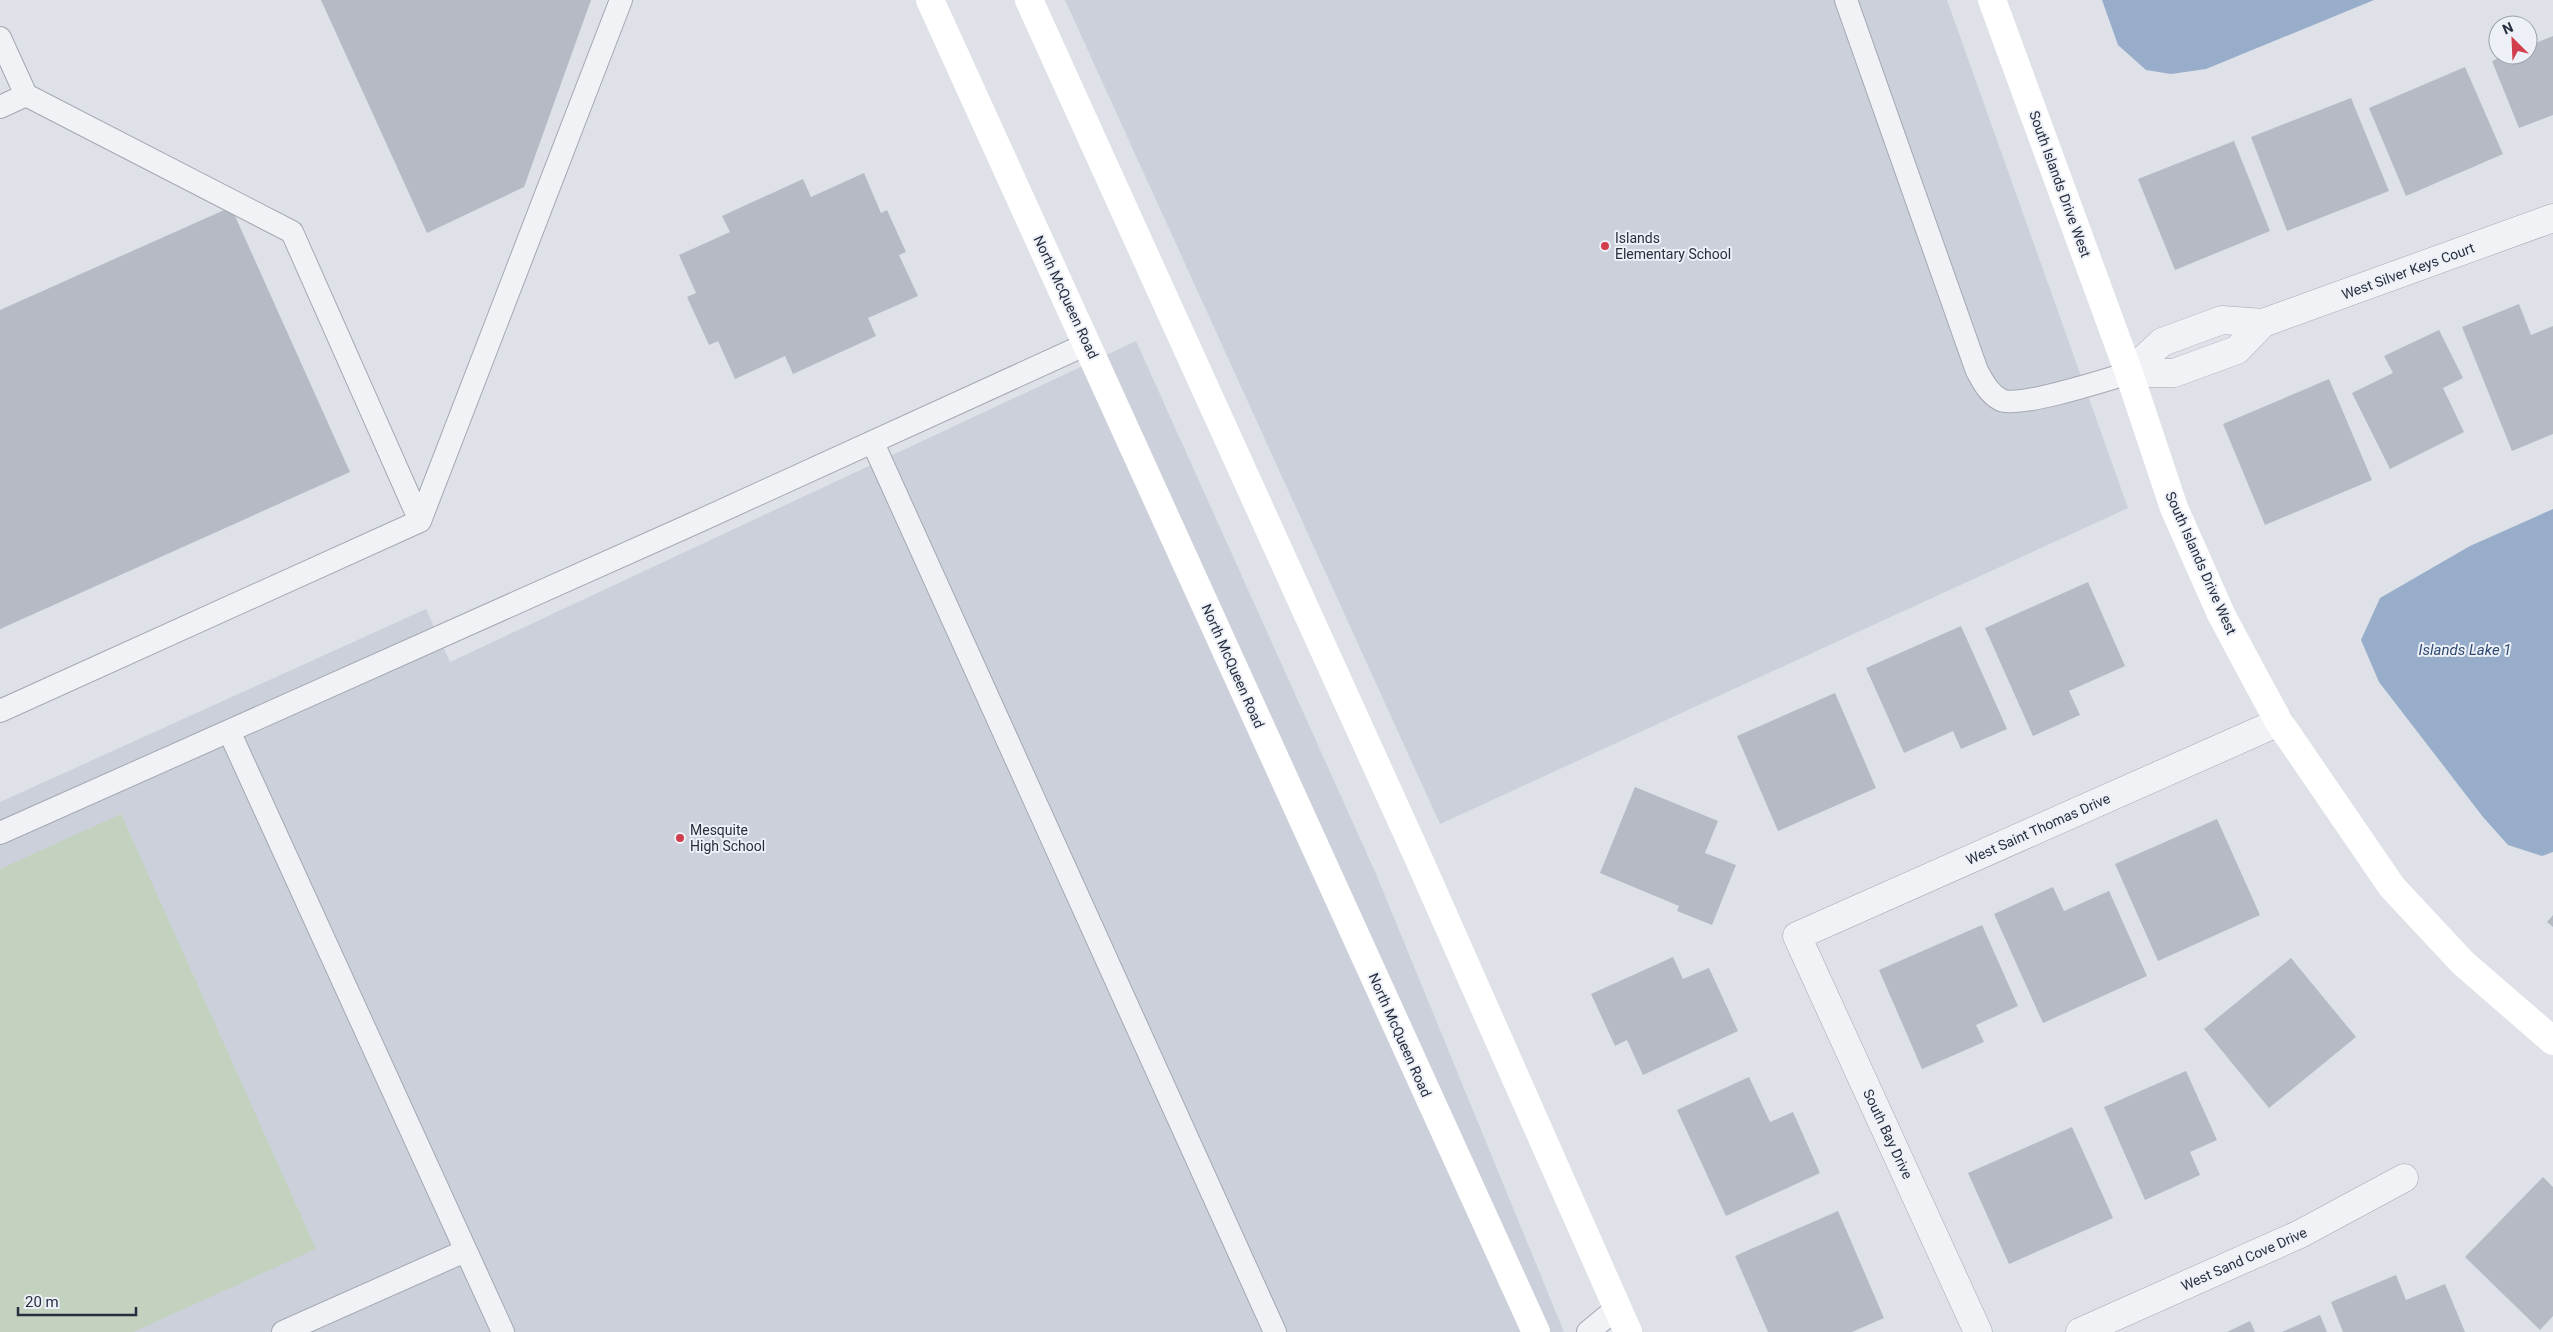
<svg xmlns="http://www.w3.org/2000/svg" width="2553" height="1332" font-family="Roboto,sans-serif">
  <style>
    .built { fill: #ccd0da }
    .green { fill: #c3d2bf }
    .water { fill: #97adca }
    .building { fill: #b5bac5 }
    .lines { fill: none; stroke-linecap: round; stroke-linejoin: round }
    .lane-casing { stroke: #a3a8b2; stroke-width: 24 }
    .street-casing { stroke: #a3a8b2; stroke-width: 29 }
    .lane { stroke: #f1f2f6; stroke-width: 22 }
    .street { stroke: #f1f2f6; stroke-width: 28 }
    .secondary { stroke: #fff; stroke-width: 28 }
    .poi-dot { fill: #d23d4d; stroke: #edf0f6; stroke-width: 2 }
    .labels { text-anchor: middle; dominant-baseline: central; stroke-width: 4; stroke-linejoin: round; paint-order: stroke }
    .street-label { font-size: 14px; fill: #262e3f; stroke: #edf0f6 }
    .poi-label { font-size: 14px; fill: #262e3f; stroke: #edf0f6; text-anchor: start }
    .water-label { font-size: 15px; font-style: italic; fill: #2f4b74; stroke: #edf0f6 }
  </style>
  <rect width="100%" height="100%" fill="#dee1e8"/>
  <!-- built -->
  <path class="built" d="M 1065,0 L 1947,0 L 2128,508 L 1440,824 Z
    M 1136,341 L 1376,874 L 1564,1332 L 0,1332 L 0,802 L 426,609 L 450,662 Z"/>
  <!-- green -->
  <path class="green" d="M 121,814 L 316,1249 L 133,1332 L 0,1332 L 0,869 Z"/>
  <!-- water -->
  <path class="water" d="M 2102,0 L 2374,0 L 2206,69 L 2171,74 L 2146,70 L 2118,45 Z
    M 2553,509 L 2553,852 L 2542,856 L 2508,845 L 2483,817 L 2379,682 L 2361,640 L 2380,598 L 2470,546 Z"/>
  <!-- building -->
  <path class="building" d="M 321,0 L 591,0 L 524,187 L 427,233 Z
    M 2553,36 L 2553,115 L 2519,128 L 2492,61 L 2506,55 L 2528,55 L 2528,46 Z
    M 2465,67 L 2503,154 L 2406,196 L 2369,108 Z
    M 2351,98 L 2389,191 L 2287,231 L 2251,137 Z
    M 2234,141 L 2270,231 L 2175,270 L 2138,179 Z
    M 864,173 L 881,213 L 887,210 L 906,252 L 899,255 L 918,296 L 868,318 L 876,336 L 793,374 L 785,356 L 735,379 L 718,341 L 709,345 L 687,297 L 696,293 L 679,255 L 730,232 L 722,216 L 803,179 L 811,197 Z
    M 231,207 L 350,472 L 0,629 L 0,310 Z
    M 2519,304 L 2531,335 L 2553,326 L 2553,434 L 2512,451 L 2462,327 Z
    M 2439,330 L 2463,378 L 2443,388 L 2464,432 L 2390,469 L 2352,393 L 2393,373 L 2384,356 Z
    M 2329,379 L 2372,480 L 2265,525 L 2223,424 Z
    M 2088,582 L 2125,666 L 2069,691 L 2080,715 L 2033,736 L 1985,628 Z
    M 1961,626 L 2007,729 L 1961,749 L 1953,731 L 1904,753 L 1866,668 Z
    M 1835,693 L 1876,788 L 1778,831 L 1737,736 Z
    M 1635,787 L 1718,821 L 1705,853 L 1736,865 L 1712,925 L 1677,911 L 1679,906 L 1600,873 Z
    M 2217,819 L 2260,915 L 2158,961 L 2115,864 Z
    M 2053,887 L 2064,911 L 2109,891 L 2147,976 L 2043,1023 L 1994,914 Z
    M 2553,915 L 2553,927 L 2547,922 Z
    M 1982,925 L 2018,1006 L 1976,1025 L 1984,1042 L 1922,1069 L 1879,970 Z
    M 1673,957 L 1683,979 L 1709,968 L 1738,1031 L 1643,1075 L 1627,1040 L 1615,1046 L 1591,994 Z
    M 2291,958 L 2356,1037 L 2269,1108 L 2204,1029 Z
    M 2186,1071 L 2217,1140 L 2190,1152 L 2200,1175 L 2145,1200 L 2104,1107 Z
    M 1749,1077 L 1770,1122 L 1793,1112 L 1820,1173 L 1726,1216 L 1677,1110 Z
    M 2072,1127 L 2113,1218 L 2009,1264 L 1968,1173 Z
    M 2543,1177 L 2553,1187 L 2553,1316 L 2540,1330 L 2465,1257 Z
    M 1838,1211 L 1884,1318 L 1852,1332 L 1768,1332 L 1735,1256 Z
    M 2396,1275 L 2406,1300 L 2445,1284 L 2465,1332 L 2343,1332 L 2331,1302 Z
    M 2320,1315 L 2327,1332 L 2282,1332 Z
    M 2250,1321 L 2255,1332 L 2227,1332 Z"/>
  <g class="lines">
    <defs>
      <path id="lane" d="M 1846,0 L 1977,371 C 1983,382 1989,394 2001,400 C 2019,408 2106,380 2129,373
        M 0,38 L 26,95 L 0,107
        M 26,95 L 292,232 L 420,521
        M 873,443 L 1275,1332
        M 0,711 L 420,521 L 621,0
        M 0,833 L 229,731
        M 283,1332 L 465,1251
        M 503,1332 L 229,731 L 697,522 L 1087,344
        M 1588,1332 L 1617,1308"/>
      <path id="street" d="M 2129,373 L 2162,342 L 2222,320 L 2263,323 L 2553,218
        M 2129,373 L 2174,373 L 2237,350 L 2263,323
        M 1978,1332 L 1797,936 L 2279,722
        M 2080,1332 L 2300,1234 L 2404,1178"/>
    </defs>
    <!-- lane casing -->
    <use href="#lane" class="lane-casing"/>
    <!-- street casing -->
    <use href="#street" class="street-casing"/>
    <!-- lane -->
    <use href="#lane" class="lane"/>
    <!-- street -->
    <use href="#street" class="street"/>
    <!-- secondary -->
    <path class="secondary" d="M 930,0 L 1536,1332
      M 1029,0 L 1417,855 L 1628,1332
      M 1992,0 L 2129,373 L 2174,508 L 2221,614 L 2254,676 L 2279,722 L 2392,887 L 2463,963 L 2553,1041"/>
  </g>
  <!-- markers -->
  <g class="poi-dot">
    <circle cx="1605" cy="246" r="5"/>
    <circle cx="680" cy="838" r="5"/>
  </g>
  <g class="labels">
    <!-- street labels -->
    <g class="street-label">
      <text transform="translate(2060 184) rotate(70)">South Islands Drive West</text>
      <text transform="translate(2408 271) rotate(-20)">West Silver Keys Court</text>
      <text transform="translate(1066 297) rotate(65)">North McQueen Road</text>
      <text transform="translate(2201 563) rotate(66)">South Islands Drive West</text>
      <text transform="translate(1233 666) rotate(66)">North McQueen Road</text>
      <text transform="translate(2038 829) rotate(-24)">West Saint Thomas Drive</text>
      <text transform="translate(1400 1035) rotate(66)">North McQueen Road</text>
      <text transform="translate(1888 1134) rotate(65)">South Bay Drive</text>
      <text transform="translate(2244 1259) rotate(-24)">West Sand Cove Drive</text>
    </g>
    <!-- poi labels -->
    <g class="poi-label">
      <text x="1615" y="238">Islands<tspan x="1615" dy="16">Elementary School</tspan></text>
      <text x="690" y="830">Mesquite<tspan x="690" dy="16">High School</tspan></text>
    </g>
    <!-- water labels -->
    <g class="water-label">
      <text x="2465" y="650">Islands Lake 1</text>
    </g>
  </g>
  <!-- north arrow -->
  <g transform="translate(2513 40) rotate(336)"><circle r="24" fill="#edf0f6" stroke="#9da2ad"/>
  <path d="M0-4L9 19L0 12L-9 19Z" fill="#d23d4d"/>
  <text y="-8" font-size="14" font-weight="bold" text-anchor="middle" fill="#262e3f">N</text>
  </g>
  <!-- scale -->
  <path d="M18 1307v8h118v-8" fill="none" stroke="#262e3f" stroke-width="2.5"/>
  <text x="25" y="1307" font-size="15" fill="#262e3f" stroke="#edf0f6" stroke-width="4" paint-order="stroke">20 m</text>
</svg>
